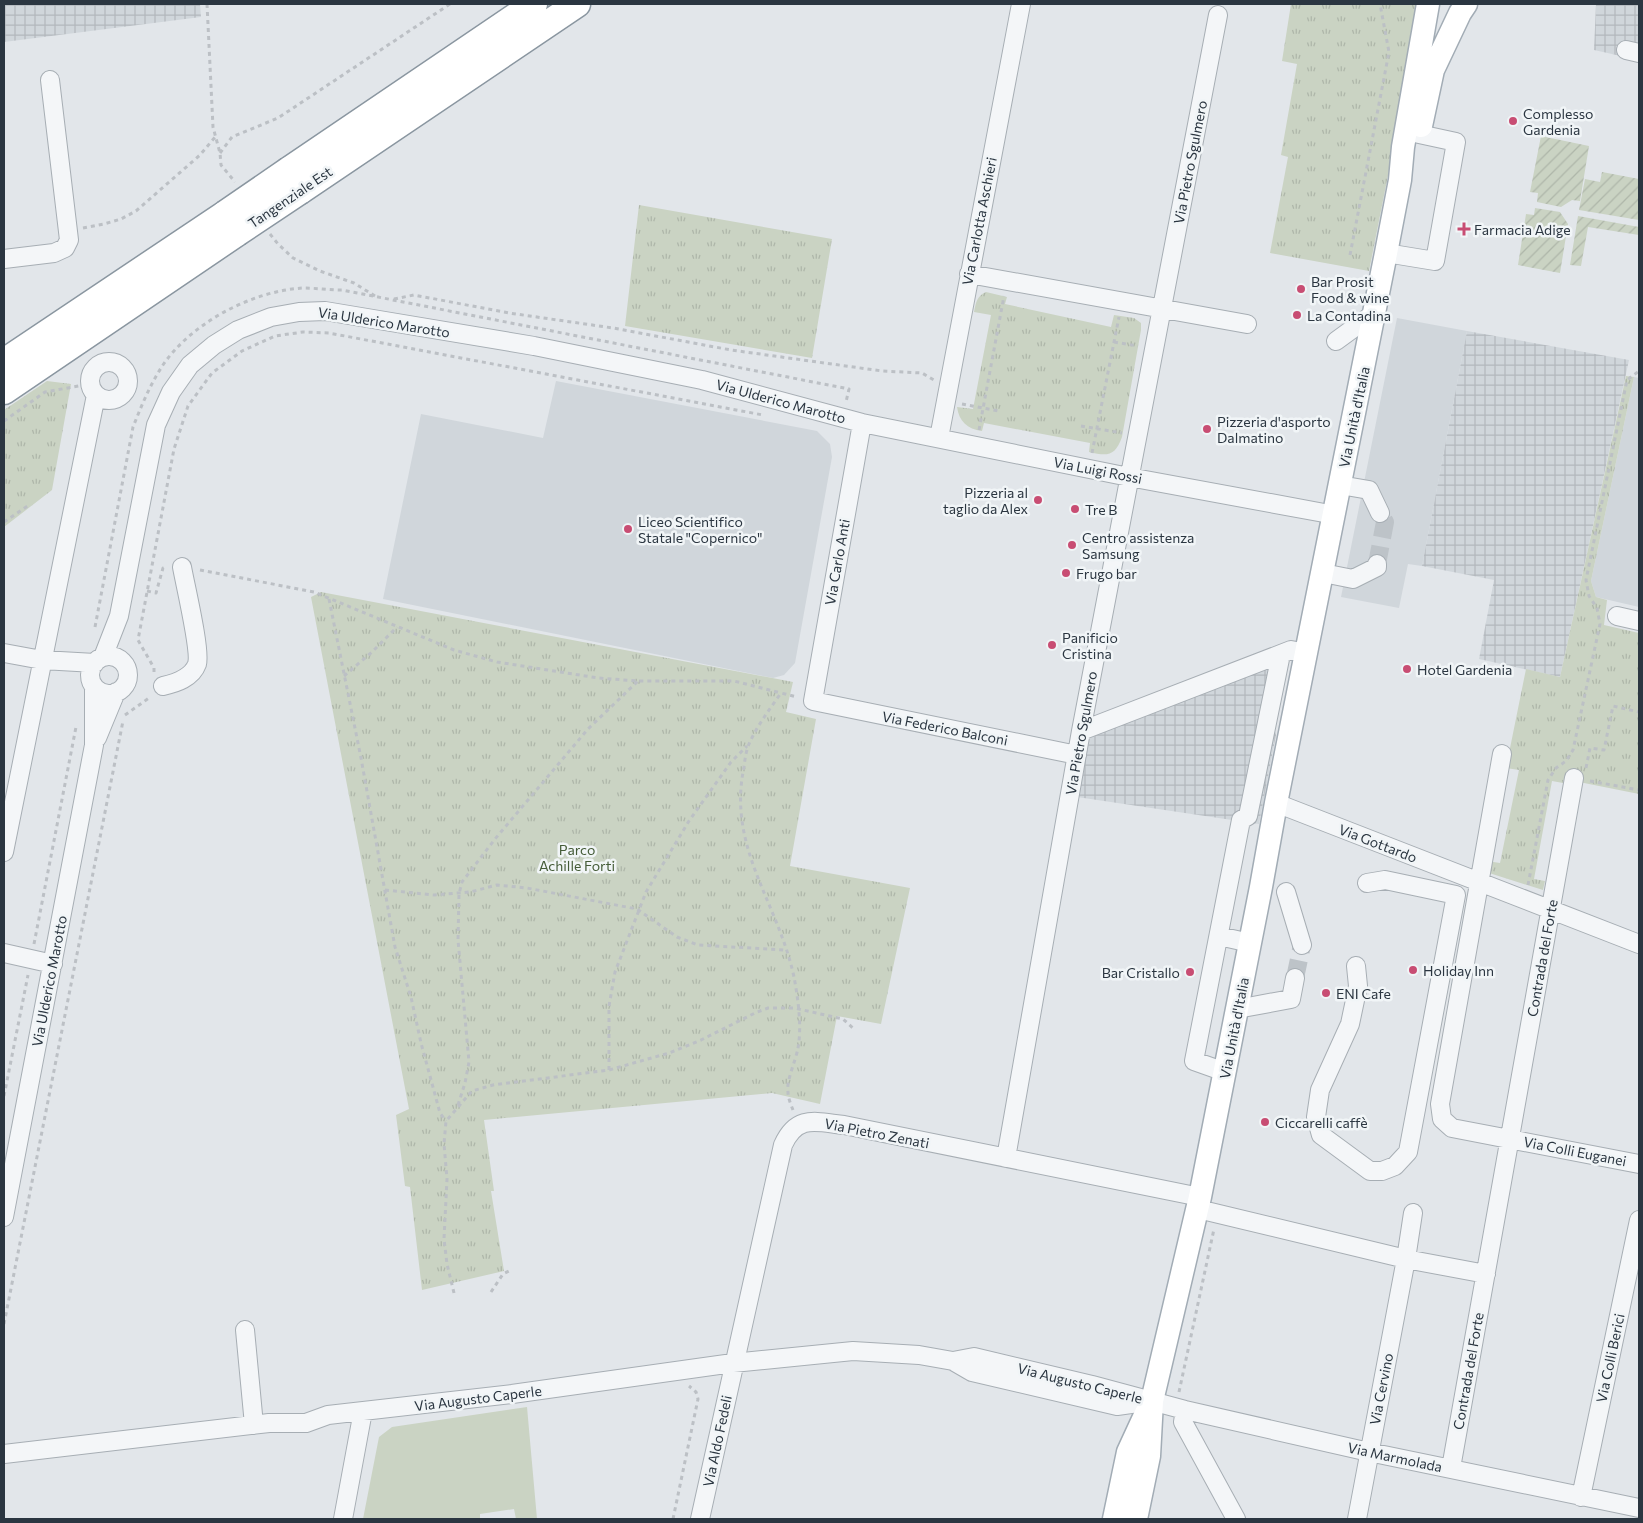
<svg xmlns="http://www.w3.org/2000/svg" width="1643" height="1523" font-family="Commissioner,sans-serif">
  <style>
    .built { fill: #d0d6db }
    .industrial { fill: url(#industrial-grid) }
    .grass { fill: #cad3c3 }
    .park { fill: url(#park-tufts) }
    .garden { fill: url(#garden-furrows) }
    .lines { fill: none; stroke-linecap: round; stroke-linejoin: round }
    .minor-tunnel { stroke: #bdc3c8; stroke-width: 18; stroke-dasharray: 18 9; stroke-linecap: butt }
    .minor-casing { stroke: #a7aeb4; stroke-width: 20 }
    .major-casing { stroke: #a2acb5; stroke-width: 25 }
    .highway-casing { stroke: #8a96a0; stroke-width: 29 }
    .path { stroke: #bcc0c5; stroke-width: 3; stroke-dasharray: 4 4; stroke-linecap: butt }
    .minor { stroke: #f4f6f8; stroke-width: 18 }
    .major { stroke: #fff; stroke-width: 22 }
    .highway { stroke: #fff; stroke-width: 26 }
    .highway-bridge-casing { stroke: #8a96a0; stroke-width: 29; stroke-linecap: butt }
    .highway-bridge { stroke: #fff; stroke-width: 26 }
    .poi-dot { fill: #c84d73; stroke: #f1f5f7; stroke-width: 2 }
    .labels { text-anchor: middle; dominant-baseline: central; stroke-width: 5; stroke-linejoin: round; paint-order: stroke }
    .poi-label { font-size: 14px; fill: #2b3641; stroke: #f1f5f7; text-anchor: start }
    .street-label { font-size: 14px; fill: #2b3641; stroke: #f1f5f7 }
    .park-label { font-size: 14px; fill: #455c38; stroke: #f1f5f7 }
  </style>
  <defs>
    <pattern id="industrial-grid" width="8" height="8" patternUnits="userSpaceOnUse" patternTransform="scale(1.25)"><rect width="8" height="8" fill="#d0d6db"/><path d="M0 4h8M4 0v8" fill="none" stroke="#b3b8bd"/></pattern>
    <pattern id="park-tufts" width="24" height="20" patternUnits="userSpaceOnUse" patternTransform="scale(1.25)"><rect width="24" height="20" fill="#cad3c3"/><path d="M3 7l-1-3M5 7V3M7 7l1-3M15 17l-1-3M17 17v-4M19 17l1-3" fill="none" stroke="#aeb6a9"/></pattern>
    <pattern id="garden-furrows" width="10" height="10" patternUnits="userSpaceOnUse" patternTransform="scale(1.25)"><rect width="10" height="10" fill="#cad3c3"/><path d="M-1 1l2-2M0 10L10 0M9 11l2-2" fill="none" stroke="#aeb6a9"/></pattern>
  </defs>
  <rect width="100%" height="100%" fill="#e2e6ea"/>
  <!-- built -->
  <path class="built" d="M 1397,318 L 1467,331 L 1422,566 L 1408,564 L 1399,608 L 1341,597 Z
    M 1634,377 L 1639,378 L 1639,607 L 1596,597 L 1591,581 Z
    M 556,381 L 817,431 L 830,444 L 832,457 L 795,663 L 784,675 L 773,678 L 383,599 L 421,414 L 543,438 Z"/>
  <!-- industrial -->
  <path class="industrial" d="M 4,4 L 200,4 L 201,17 L 4,42 Z
    M 1596,4 L 1639,4 L 1639,60 L 1594,50 Z
    M 1467,331 L 1629,360 L 1560,677 L 1479,659 L 1494,580 L 1422,566 Z
    M 1284,656 L 1272,721 L 1276,735 L 1259,824 L 1077,797 L 1093,723 Z"/>
  <!-- grass -->
  <path class="grass" d="M 527,1407 L 537,1519 L 516,1519 L 514,1509 L 480,1514 L 480,1519 L 363,1519 L 379,1437 L 392,1427 Z"/>
  <!-- park -->
  <path class="park" d="M 1291,4 L 1420,4 L 1397,130 L 1369,271 L 1270,253 L 1288,157 L 1281,155 L 1297,64 L 1282,61 Z
    M 639,205 L 832,239 L 812,358 L 625,326 Z
    M 986,292 L 1007,297 L 1005,304 L 1111,327 L 1114,315 L 1134,318 L 1141,323 L 1141,330 L 1122,437 C 1115,457 1107,456 1089,452 L 1090,443 L 984,423 L 982,431 C 967,429 959,421 957,407 L 973,409 L 991,315 L 974,312 C 976,302 977,296 986,292 Z
    M 1626,376 L 1634,377 L 1591,581 L 1596,597 L 1607,600 L 1604,625 L 1639,633 L 1639,794 L 1564,779 L 1563,783 L 1552,781 L 1534,879 L 1545,881 L 1543,890 L 1486,872 L 1487,861 L 1500,863 L 1519,770 L 1506,768 L 1526,669 L 1560,677 Z
    M 47,381 L 71,384 L 52,490 L 4,527 L 4,410 Z
    M 321,592 L 793,682 L 786,712 L 816,719 L 790,866 L 910,888 L 881,1024 L 837,1016 L 820,1104 L 772,1093 L 484,1120 L 494,1191 L 491,1191 L 504,1271 L 422,1290 L 410,1187 L 405,1186 L 396,1115 L 409,1109 L 311,597 Z"/>
  <!-- garden -->
  <path class="garden" d="M 1541,136 L 1589,146 L 1580,201 L 1572,200 L 1561,207 L 1537,202 L 1538,193 L 1530,192 Z
    M 1602,172 L 1639,179 L 1639,220 L 1579,210 L 1585,179 L 1600,182 Z
    M 1535,208 L 1560,212 L 1568,224 L 1560,273 L 1518,265 L 1526,214 L 1534,215 Z
    M 1578,216 L 1639,227 L 1639,235 L 1588,227 L 1581,266 L 1570,265 Z"/>
  <g class="lines">
    <!-- minor-tunnel -->
    <path class="minor-tunnel" d="M 1377,564 L 1385,522 L 1380,513
      M 1295,978 L 1302,945"/>
    <defs>
      <path id="minor" d="M 1626,50 L 1639,53
        M 1386,253 L 1435,261 L 1456,142 L 1419,134
        M 4,259 L 54,253 L 65,248 L 69,240 L 50,80
        M 969,274 L 1247,324
        M 1336,341 L 1373,314
        M90 381a19 19 0 1 1 38 0a19 19 0 1 1-38 0Z
        M 862,423 L 813,701 L 1077,755
        M 939,438 L 1021,4
        M 1340,485 L 1369,490 L 1380,513
        M 1323,573 L 1353,579 L 1377,567 L 1377,564
        M 1617,616 L 1639,621
        M 4,653 L 42,660 L 95,663
        M90 675a19 19 0 1 1 38 0a19 19 0 1 1-38 0Z
        M 103,657 L 119,616 L 156,425 L 171,392 L 190,365 L 214,345 L 238,330 L 271,317 L 299,312 L 325,311 L 534,346 L 702,380 L 862,423 L 1129,477 L 1335,515
        M 163,686 C 176,683 192,678 197,664 C 201,651 185,584 182,567
        M 1081,731 L 1291,650 L 1307,653
        M 97,738 L 116,692
        M 1502,754 L 1440,1104 L 1442,1119 L 1452,1128 L 1639,1164
        M 1276,803 L 1639,944
        M 4,852 L 96,395
        M 1286,892 L 1302,945
        M 1219,936 L 1250,943
        M 4,953 L 53,964
        M 1356,966 L 1358,986 L 1350,1024 L 1320,1090 L 1316,1117 L 1321,1135 L 1370,1171 L 1382,1171 L 1395,1166 L 1408,1152 L 1456,895 L 1385,880 L 1367,883
        M 1237,1009 L 1291,999 L 1295,978
        M 1225,1072 L 1194,1061 L 1241,820 L 1248,816 L 1281,654
        M 1006,1158 L 1081,731 L 1218,15
        M 1198,1209 L 1406,1259 L 1486,1274
        M 4,1217 L 94,745 L 94,686
        M 245,1330 L 254,1425
        M 953,1361 L 974,1357 L 1092,1385 L 1185,1410 L 1369,1452 L 1639,1508
        M 1185,1410 L 1183,1422 L 1236,1519
        M 4,1454 L 269,1423 L 306,1423 L 328,1415 L 512,1394 L 733,1363 L 853,1351 L 919,1355 L 953,1361 L 972,1372 L 1117,1406 L 1152,1401
        M 1451,1468 L 1574,778
        M 1581,1497 L 1639,1220
        M 343,1519 L 363,1411
        M 700,1519 L 783,1145 C 797,1114 816,1122 844,1125 L 1200,1197
        M 1357,1519 L 1406,1259 L 1413,1213"/>
      <path id="major" d="M 1421,126 L 1433,70 L 1460,13 L 1466,4
        M 1114,1519 L 1128,1452 L 1146,1413
        M 1136,1519 L 1149,1456 L 1152,1401 L 1200,1197 L 1261,887 L 1276,803 L 1386,253 L 1400,180 L 1403,147 L 1428,4"/>
      <path id="highway" d="M 289,170 L 534,4
        M 300,191 L 577,4
        M 4,362 L 225,214
        M 4,391 L 237,233"/>
    </defs>
    <!-- minor casing -->
    <use href="#minor" class="minor-casing"/>
    <!-- major casing -->
    <use href="#major" class="major-casing"/>
    <!-- highway casing -->
    <use href="#highway" class="highway-casing"/>
    <!-- path -->
    <path class="path" d="M 207,4 L 213,127 L 220,153 L 221,165 L 235,182
      M 220,153 L 232,137 L 278,118 L 450,4
      M 83,228 L 104,224 L 121,219 L 136,211 L 200,155 L 216,136
      M 270,234 L 278,244 L 293,258 L 320,271 L 354,283 L 375,296
      M 1350,255 L 1389,52 L 1380,4
      M 394,299 L 414,295 L 509,313 L 613,328 L 731,350 L 882,371 L 922,373 L 934,380
      M 1114,342 L 1138,346
      M 962,404 L 999,411
      M 4,421 L 45,392 L 84,385
      M 1081,426 L 1122,433
      M 979,430 L 1004,296
      M 1092,453 L 1119,317
      M 4,522 L 29,505
      M 200,570 L 314,592 L 454,650 L 497,662 L 598,678 L 638,681 L 734,681 L 781,693
      M 147,591 L 156,593 L 163,568 L 165,567
      M 329,599 L 361,758 L 395,947 L 411,997 L 421,1043 L 440,1113 L 446,1121
      M 95,627 L 133,427 C 141,407 149,387 161,368 C 189,324 251,291 303,288 C 316,288 329,290 342,290 L 849,389 L 846,402
      M 154,672 L 154,668 L 138,640 L 174,449 L 188,406 L 212,373 L 242,351 L 275,336 L 303,332 L 329,333 L 763,415
      M 344,676 L 372,652 L 397,627
      M 125,715 L 149,698 L 149,696
      M 1586,768 L 1590,748 L 1604,750 L 1613,706 L 1639,712
      M 1590,781 L 1639,790
      M 1528,885 L 1548,780 L 1556,768 L 1566,761 L 1573,750 L 1600,624 L 1597,608 L 1589,596 L 1586,580 L 1627,380 L 1639,371
      M 385,890 L 434,895 L 470,892 L 497,885 L 527,888 L 637,909 L 677,937 L 698,945 L 785,950
      M 34,944 L 76,727
      M 609,1070 L 609,1006 L 615,972 L 646,892 L 689,821 L 731,762 L 747,746
      M 4,1096 L 28,975
      M 458,1105 L 465,1083 L 469,1062 L 458,940 L 459,894 L 462,882 L 495,839 L 588,729 L 638,681
      M 793,1110 C 791,1105 788,1098 788,1092 C 786,1081 796,1060 798,1048 C 802,1027 798,998 794,977 C 778,902 727,848 744,767 C 745,759 746,751 749,744 C 757,726 769,710 781,693 L 797,697
      M 491,1292 L 503,1274 L 511,1270
      M 454,1293 L 447,1264 L 444,1239 L 447,1179 L 444,1144 L 446,1121 L 472,1091 L 493,1085 L 609,1070 L 669,1053 L 701,1040 L 755,1013 L 768,1008 L 794,1008 L 843,1019 L 855,1030
      M 4,1324 L 123,721
      M 1179,1392 L 1214,1229
      M 673,1519 L 698,1399 L 696,1392 L 689,1386"/>
    <!-- minor -->
    <use href="#minor" class="minor"/>
    <!-- major -->
    <use href="#major" class="major"/>
    <!-- highway -->
    <use href="#highway" class="highway"/>
    <defs>
      <path id="highway-bridge" d="M 225,214 L 289,170
        M 237,233 L 300,191"/>
    </defs>
    <!-- highway-bridge casing -->
    <use href="#highway-bridge" class="highway-bridge-casing"/>
    <!-- highway-bridge -->
    <use href="#highway-bridge" class="highway-bridge"/>
  </g>
  <!-- markers -->
  <g class="poi-dot">
    <circle cx="1513" cy="121" r="5"/>
    <path d="M1461.5 221.5h5v5h5v5h-5v5h-5v-5h-5v-5h5z"/>
    <circle cx="1301" cy="289" r="5"/>
    <circle cx="1297" cy="315" r="5"/>
    <circle cx="1207" cy="429" r="5"/>
    <circle cx="1038" cy="500" r="5"/>
    <circle cx="1075" cy="509" r="5"/>
    <circle cx="628" cy="529" r="5"/>
    <circle cx="1072" cy="545" r="5"/>
    <circle cx="1066" cy="573" r="5"/>
    <circle cx="1052" cy="645" r="5"/>
    <circle cx="1407" cy="669" r="5"/>
    <circle cx="1413" cy="970" r="5"/>
    <circle cx="1190" cy="972" r="5"/>
    <circle cx="1326" cy="993" r="5"/>
    <circle cx="1265" cy="1122" r="5"/>
  </g>
  <g class="labels">
    <!-- poi labels -->
    <g class="poi-label">
      <text x="1523" y="113">Complesso<tspan x="1523" dy="16">Gardenia</tspan></text>
      <text x="1474" y="229">Farmacia Adige</text>
      <text x="1311" y="281">Bar Prosit<tspan x="1311" dy="16">Food &amp; wine</tspan></text>
      <text x="1307" y="315">La Contadina</text>
      <text x="1217" y="421">Pizzeria d'asporto<tspan x="1217" dy="16">Dalmatino</tspan></text>
      <text x="1028" y="492" text-anchor="end">Pizzeria al<tspan x="1028" dy="16">taglio da Alex</tspan></text>
      <text x="1085" y="509">Tre B</text>
      <text x="638" y="521">Liceo Scientifico<tspan x="638" dy="16">Statale "Copernico"</tspan></text>
      <text x="1082" y="537">Centro assistenza<tspan x="1082" dy="16">Samsung</tspan></text>
      <text x="1076" y="573">Frugo bar</text>
      <text x="1062" y="637">Panificio<tspan x="1062" dy="16">Cristina</tspan></text>
      <text x="1417" y="669">Hotel Gardenia</text>
      <text x="1423" y="970">Holiday Inn</text>
      <text x="1180" y="972" text-anchor="end">Bar Cristallo</text>
      <text x="1336" y="993">ENI Cafe</text>
      <text x="1275" y="1122">Ciccarelli caffè</text>
    </g>
    <!-- street labels -->
    <g class="street-label">
      <text transform="translate(1190 162) rotate(-79)">Via Pietro Sgulmero</text>
      <text transform="translate(290 197) rotate(-34)">Tangenziale Est</text>
      <text transform="translate(979 221) rotate(-79)">Via Carlotta Aschieri</text>
      <text transform="translate(384 322) rotate(9)">Via Ulderico Marotto</text>
      <text transform="translate(781 401) rotate(15)">Via Ulderico Marotto</text>
      <text transform="translate(1354 417) rotate(-78)">Via Unità d'Italia</text>
      <text transform="translate(1098 470) rotate(11)">Via Luigi Rossi</text>
      <text transform="translate(837 562) rotate(-80)">Via Carlo Anti</text>
      <text transform="translate(945 728) rotate(11)">Via Federico Balconi</text>
      <text transform="translate(1081 733) rotate(-80)">Via Pietro Sgulmero</text>
      <text transform="translate(1378 843) rotate(21)">Via Gottardo</text>
      <text transform="translate(1542 958) rotate(-80)">Contrada del Forte</text>
      <text transform="translate(49 981) rotate(-79)">Via Ulderico Marotto</text>
      <text transform="translate(1234 1028) rotate(-79)">Via Unità d'Italia</text>
      <text transform="translate(877 1133) rotate(11)">Via Pietro Zenati</text>
      <text transform="translate(1575 1151) rotate(11)">Via Colli Euganei</text>
      <text transform="translate(1610 1358) rotate(-78)">Via Colli Berici</text>
      <text transform="translate(1468 1371) rotate(-80)">Contrada del Forte</text>
      <text transform="translate(1080 1383) rotate(14)">Via Augusto Caperle</text>
      <text transform="translate(1381 1389) rotate(-79)">Via Cervino</text>
      <text transform="translate(478 1398) rotate(-7)">Via Augusto Caperle</text>
      <text transform="translate(717 1441) rotate(-78)">Via Aldo Fedeli</text>
      <text transform="translate(1395 1457) rotate(12)">Via Marmolada</text>
    </g>
    <!-- park labels -->
    <g class="park-label">
      <text x="577" y="849">Parco<tspan x="577" dy="16">Achille Forti</tspan></text>
    </g>
  </g>
  <!-- border -->
  <rect width="1643" height="1523" fill="none" stroke="#2b3641" stroke-width="10"/>
</svg>
